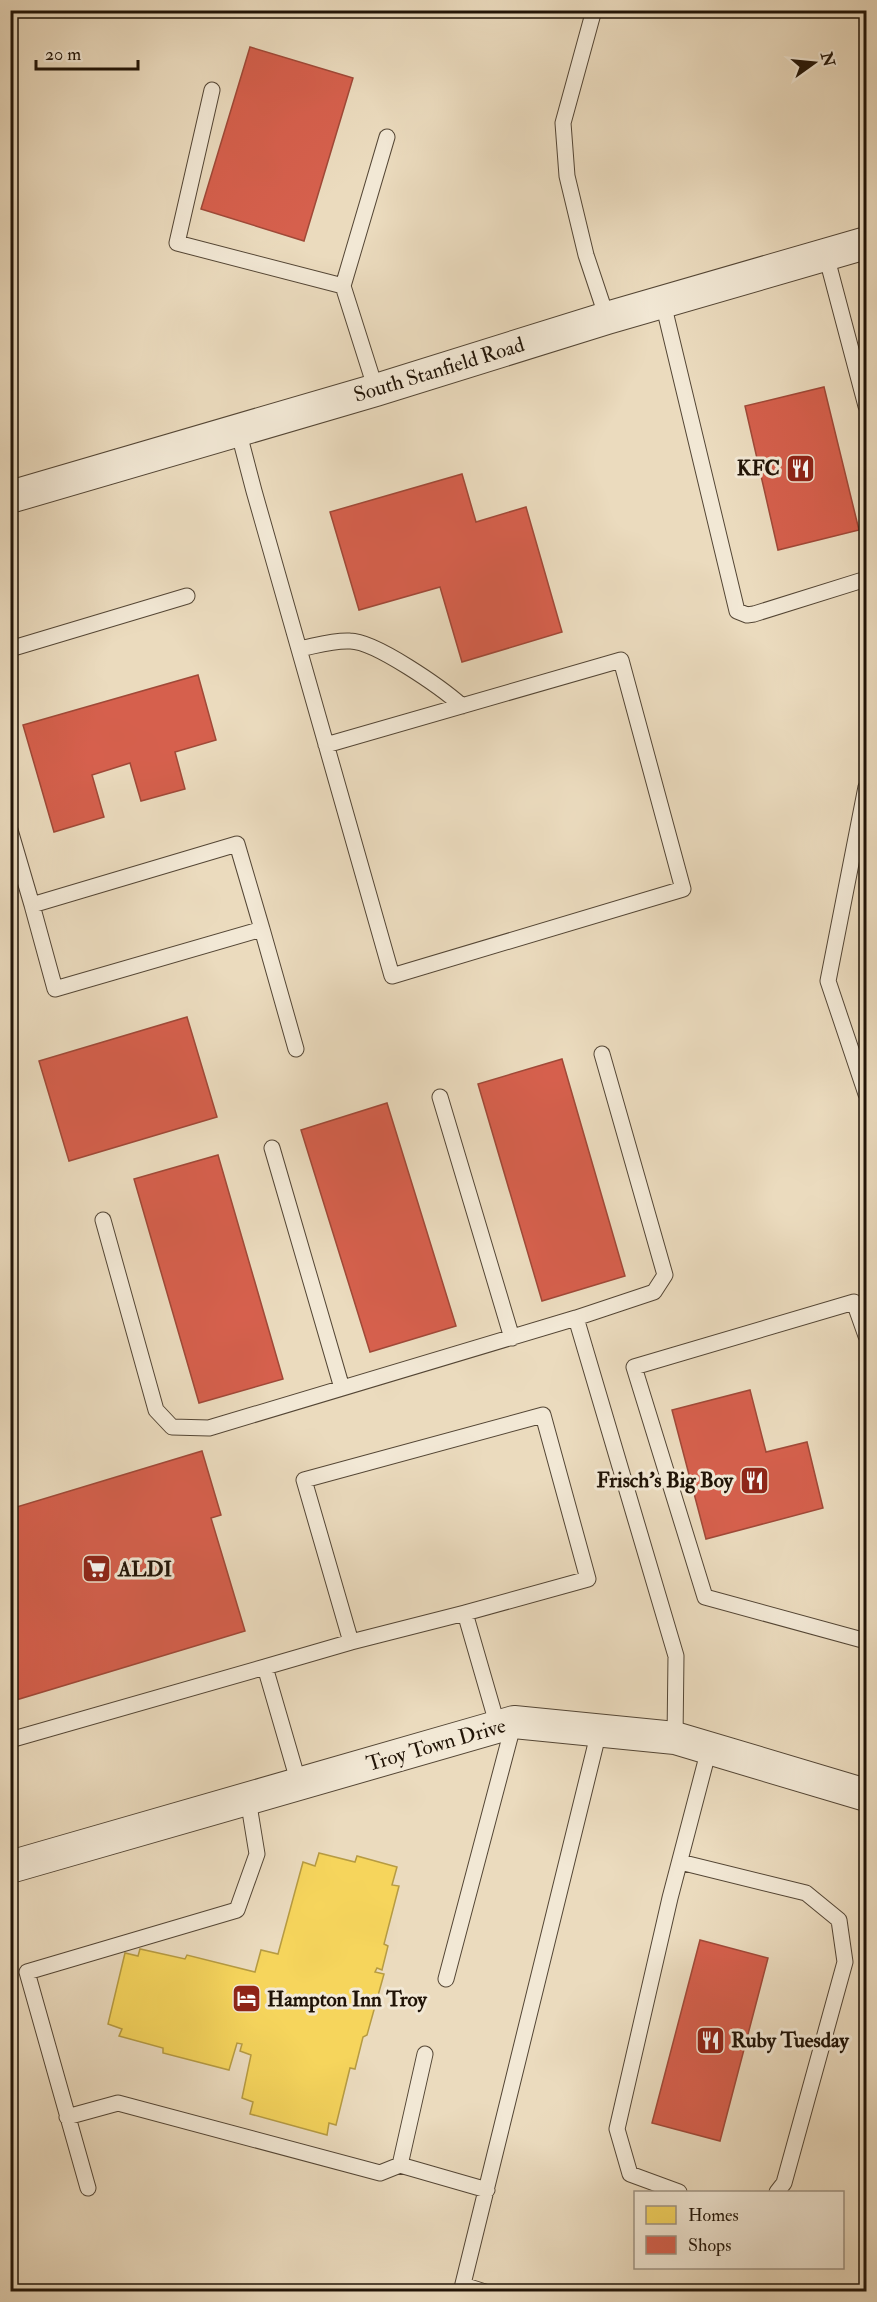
<svg xmlns="http://www.w3.org/2000/svg" width="877" height="2302" font-family="'IM FELL Double Pica',serif">
  <style>
    .homes { fill: #f6d55c; stroke: #b69b42; stroke-width: 1.5 }
    .shops { fill: #d6604d; stroke: #a04938; stroke-width: 1.5 }
    .lines { fill: none; stroke-linecap: round; stroke-linejoin: round }
    .lane-casing { stroke: #544635; stroke-width: 17 }
    .street-casing { stroke: #544635; stroke-width: 34 }
    .lane { stroke: #f2e8d5; stroke-width: 15 }
    .street { stroke: #f2e8d5; stroke-width: 32 }
    .labels { text-anchor: middle; dominant-baseline: central; stroke-width: 6; stroke-linejoin: round; paint-order: stroke }
    .street-label { font-size: 21px; fill: #211407; stroke: #f2e8d5 }
    .poi-label { font-size: 21px; font-weight: bold; fill: #211407; stroke: #f2e8d5; text-anchor: start }
  </style>
  <rect width="100%" height="100%" fill="#ebdbbe"/>
  <filter id="stains"><feTurbulence type="fractalNoise" baseFrequency=".00333" numOctaves="4"/><feColorMatrix values="0 0 0 0 .2 0 0 0 0 .09 0 0 0 0 .02 0 0 0 .5 -.17"/></filter>
  <radialGradient id="worn" r=".72"><stop offset=".6" stop-color="#630" stop-opacity="0"/><stop offset="1" stop-color="#630" stop-opacity=".3"/></radialGradient>
  <!-- homes -->
  <path class="homes" d="M 319,1853 L 355,1862 L 357,1856 L 397,1867 L 392,1885 L 399,1886 L 384,1944 L 388,1946 L 382,1970 L 377,1968 L 375,1972 L 384,1974 L 367,2035 L 363,2037 L 355,2069 L 350,2068 L 336,2125 L 329,2123 L 327,2135 L 250,2114 L 253,2102 L 242,2098 L 251,2055 L 240,2051 L 242,2044 L 237,2043 L 229,2070 L 163,2053 L 163,2048 L 119,2036 L 122,2029 L 108,2024 L 125,1953 L 138,1956 L 140,1949 L 185,1959 L 187,1955 L 255,1972 L 261,1950 L 278,1954 L 303,1862 L 315,1866 Z"/>
  <!-- shops -->
  <path class="shops" d="M 250,47 L 353,78 L 304,241 L 201,209 Z
    M 824,387 L 859,530 L 778,550 L 745,406 Z
    M 462,474 L 476,522 L 526,507 L 562,632 L 462,662 L 440,587 L 359,610 L 330,512 Z
    M 198,675 L 216,740 L 175,752 L 185,789 L 141,801 L 130,763 L 92,775 L 104,817 L 54,832 L 23,725 Z
    M 187,1017 L 217,1117 L 69,1161 L 39,1061 Z
    M 562,1059 L 625,1276 L 542,1301 L 478,1084 Z
    M 387,1103 L 456,1326 L 370,1352 L 301,1130 Z
    M 218,1155 L 283,1379 L 199,1403 L 134,1179 Z
    M 750,1390 L 766,1452 L 807,1442 L 823,1508 L 706,1539 L 672,1410 Z
    M 202,1451 L 221,1515 L 211,1518 L 245,1631 L 16,1700 L 10,1682 L 10,1509 Z
    M 700,1940 L 768,1958 L 720,2141 L 652,2123 Z"/>
  <g class="lines">
    <defs>
      <path id="lane" d="M 594,10 L 563,123 L 567,176 L 586,255 L 607,318
        M 212,90 L 177,243 L 343,286
        M 826,255 L 866,406
        M 663,303 L 737,611 L 747,615 L 754,614 L 866,579
        M 376,390 L 343,286 L 387,137
        M 238,430 L 254,491 L 392,976 L 683,889 L 621,660 L 326,745
        M 10,649 L 187,596
        M 299,649 C 315,646 333,640 350,641 C 375,641 442,688 462,706
        M 866,787 L 828,981 L 866,1094
        M 10,830 L 32,905 L 237,844 L 262,929
        M 32,905 L 55,989 L 262,929 L 296,1049
        M 602,1054 L 665,1275 L 654,1292 L 576,1318 L 676,1656 L 675,1738
        M 440,1097 L 512,1338
        M 272,1148 L 342,1388
        M 103,1220 L 156,1410 L 172,1427 L 209,1428 L 576,1318
        M 866,1336 L 854,1302 L 634,1367 L 705,1597 L 866,1641
        M 351,1642 L 465,1613 L 498,1727
        M 10,1740 L 265,1667
        M 299,1784 L 265,1667 L 351,1642 L 304,1480 L 543,1415 L 588,1579 L 465,1613
        M 680,1862 L 806,1893 L 839,1920 L 845,1962 L 784,2183 L 777,2192
        M 446,1979 L 514,1722
        M 67,2117 L 118,2103 L 380,2173 L 400,2165 L 487,2190
        M 400,2165 L 425,2054
        M 88,2188 L 27,1972 L 237,1910 L 257,1854 L 248,1799
        M 679,2192 L 630,2174 L 617,2129 L 670,1898 L 709,1749
        M 463,2285 L 485,2292
        M 461,2292 L 599,1731"/>
      <path id="street" d="M 10,497 L 376,390 L 607,318 L 866,243
        M 10,1867 L 514,1722 L 675,1738 L 866,1795"/>
    </defs>
    <!-- lane casing -->
    <use href="#lane" class="lane-casing"/>
    <!-- street casing -->
    <use href="#street" class="street-casing"/>
    <!-- lane -->
    <use href="#lane" class="lane"/>
    <!-- street -->
    <use href="#street" class="street"/>
  </g>
  <!-- icons -->
  <defs>
    <symbol id="restaurant-square" viewBox="-11 -11 22 22"><rect x="-9" y="-9" width="18" height="18" rx="4" fill="#8f2418" stroke="#f2e8d5"/><path d="M-5-6h1v4h1v-4h1v4h1v-4h1v5L-1.5 .5V6h-2V.5L-5-1ZM5-6V6H3V1.5H1.5Q1.5-4 5-6Z" fill="#fff"/></symbol>
    <symbol id="supermarket-square" viewBox="-11 -11 22 22"><rect x="-9" y="-9" width="18" height="18" rx="4" fill="#8f2418" stroke="#f2e8d5"/><path d="M-6-5.5h2.5l.6 2H6L4.5 2H-2.5L-4.4-4H-6ZM-1.5 3.2a1.3 1.3 0 1 0 .1 0ZM3 3.2a1.3 1.3 0 1 0 .1 0Z" fill="#fff"/></symbol>
    <symbol id="hotel-square" viewBox="-11 -11 22 22"><rect x="-9" y="-9" width="18" height="18" rx="4" fill="#8f2418" stroke="#f2e8d5"/><path d="M-6-4.5h1.5V1H6V5H4.5V3h-9V5H-6ZM-4 0a1.8 1.8 0 1 1 3.6 0ZM.5 0V-2.5h3Q6-2.5 6 0Z" fill="#fff"/></symbol>
  </defs>
  <g fill-rule="evenodd">
    <use href="#restaurant-square" x="784" y="452" width="33" height="33"/>
    <use href="#restaurant-square" x="738" y="1464" width="33" height="33"/>
    <use href="#supermarket-square" x="80" y="1552" width="33" height="33"/>
    <use href="#hotel-square" x="230" y="1982" width="33" height="33"/>
    <use href="#restaurant-square" x="694" y="2024" width="33" height="33"/>
  </g>
  <g class="labels">
    <!-- street labels -->
    <g class="street-label">
      <text transform="translate(439 370) rotate(-17)">South Stanfield Road</text>
      <text transform="translate(436 1745) rotate(-16)">Troy Town Drive</text>
    </g>
    <!-- poi labels -->
    <g class="poi-label">
      <text x="780" y="468" text-anchor="end">KFC</text>
      <text x="733" y="1480" text-anchor="end">Frisch's Big Boy</text>
      <text x="118" y="1569">ALDI</text>
      <text x="267" y="1999">Hampton Inn Troy</text>
      <text x="731" y="2040">Ruby Tuesday</text>
    </g>
  </g>
  <!-- margin -->
  <rect width="877" height="2302" fill="none" stroke="#ebdbbe" stroke-width="36"/>
  <rect x="12" y="12" width="853" height="2278" fill="none" stroke="#211407" stroke-width="3"/>
  <rect x="18" y="18" width="841" height="2266" fill="none" stroke="#211407" stroke-width="1.5"/>
  <!-- legend -->
  <rect x="634" y="2191" width="210" height="78" fill="#f2e8d5" stroke="#9e9383" stroke-width="1.5"/>
  <rect x="646" y="2206" width="30" height="18" fill="#f6d55c" stroke="#9e9383" stroke-width="1.5"/>
  <text x="688" y="2221" font-size="18" fill="#211407">Homes</text>
  <rect x="646" y="2236" width="30" height="18" fill="#d6604d" stroke="#9e9383" stroke-width="1.5"/>
  <text x="688" y="2251" font-size="18" fill="#211407">Shops</text>
  <!-- north arrow -->
  <g transform="translate(814 63) rotate(75)" stroke="#f2e8d5" stroke-width="4.5" paint-order="stroke">
  <path d="M0-4.5L10 22L0 15L-10 22Z" fill="#211407"/>
  <text y="-9" font-size="16" font-weight="bold" text-anchor="middle" fill="#211407">N</text>
  </g>
  <!-- scale -->
  <path d="M36 60v9h102v-9" fill="none" stroke="#211407" stroke-width="3"/>
  <text x="45" y="60" font-size="18" fill="#211407" stroke="#f2e8d5" stroke-width="4.5" paint-order="stroke">20 m</text>
  <rect width="100%" height="100%" filter="url(#stains)"/>
  <rect width="100%" height="100%" fill="url(#worn)"/>
</svg>
